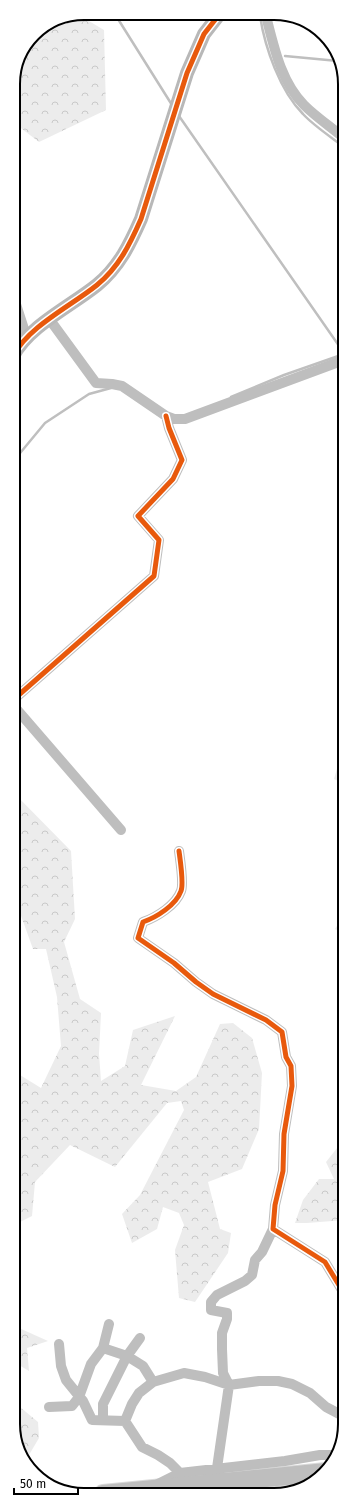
<svg xmlns="http://www.w3.org/2000/svg" width="358" height="1508" font-family="'Fira Sans',sans-serif">
  <style>
    .forest { fill: url(#forest-crowns) }
    .lines { fill: none; stroke-linecap: round; stroke-linejoin: round }
    .stream { stroke: #bfbfbf; stroke-width: 2.5 }
    .highway-casing { stroke: #dbdbdb; stroke-width: 20 }
    .street { stroke: #bebebe; stroke-width: 10 }
    .secondary { stroke: #b8b8b8; stroke-width: 14 }
    .highway { stroke: #bebebe; stroke-width: 18 }
    .cycleway-casing { stroke: #fff; stroke-width: 8 }
    .cycleway { stroke: #e8590c; stroke-width: 5 }
    .rim { fill: none; stroke: #000; stroke-width: 2 }
  </style>
  <defs>
    <pattern id="forest-crowns" width="20" height="18" patternUnits="userSpaceOnUse"><rect width="20" height="18" fill="#ececec"/><path d="M2 6a3 3 0 1 1 6 0M12 15a3 3 0 1 1 6 0" fill="none" stroke="#c9c9c9"/></pattern>
  </defs>
  <rect width="100%" height="100%" fill="#fff"/>
  <!-- forest -->
  <path class="forest" d="M 57,18 L 84,18 L 104,30 L 106,110 L 39,142 L 13,122 L 13,79 L 34,34 Z
    M 345,761 L 345,784 L 334,779 L 339,762 Z
    M 13,792 L 71,851 L 75,919 L 64,942 L 80,999 L 101,1013 L 99,1054 L 101,1081 L 125,1066 L 133,1030 L 175,1016 L 141,1085 L 176,1091 L 196,1077 L 220,1024 L 233,1023 L 252,1038 L 262,1073 L 259,1129 L 242,1169 L 208,1182 L 220,1229 L 231,1233 L 228,1253 L 195,1302 L 179,1298 L 175,1250 L 184,1225 L 179,1213 L 163,1207 L 157,1229 L 132,1243 L 122,1214 L 140,1195 L 184,1110 L 181,1101 L 167,1103 L 115,1167 L 70,1145 L 35,1182 L 32,1216 L 14,1225 L 14,1074 L 20,1075 L 41,1088 L 61,1046 L 57,997 L 46,949 L 33,949 L 20,913 L 13,918 Z
    M 345,913 L 345,934 L 335,929 Z
    M 345,1138 L 345,1220 L 307,1223 L 295,1223 L 303,1200 L 319,1179 L 334,1179 L 326,1162 Z
    M 14,1268 L 21,1310 L 19,1328 L 48,1341 L 27,1348 L 29,1371 L 14,1362 Z
    M 14,1402 L 38,1422 L 39,1438 L 26,1460 L 14,1434 Z"/>
  <g class="lines">
    <!-- stream -->
    <path class="stream" d="M 260,16 C 265,48 280,91 303,114 C 314,126 331,137 344,147
      M 114,18 L 118,19 L 172,105
      M 285,56 L 338,61
      M 179,116 L 344,353
      M 231,397 L 284,375 L 344,354
      M 13,465 L 16,458 L 45,423 L 89,394 L 111,388"/>
    <defs>
      <path id="highway" d="M 103,1494 L 326,1472"/>
    </defs>
    <!-- highway casing -->
    <use href="#highway" class="highway-casing"/>
    <!-- street -->
    <path class="street" d="M 266,16 C 274,47 281,82 304,105 C 316,117 331,127 344,138
      M 13,295 L 25,332 L 23,342
      M 50,320 L 96,383 L 112,384 L 122,386 L 166,416 L 174,419 L 185,419 L 344,360
      M 13,700 L 154,576 L 159,540 L 138,516 L 173,479 L 182,460 L 169,428 L 166,416
      M 13,705 L 121,830
      M 179,851 C 180,859 184,884 181,891 C 176,905 157,917 143,922 L 138,938 L 174,963 L 196,982 L 213,994 L 266,1020 L 282,1032 L 286,1057 L 291,1066 L 292,1086 L 284,1134 L 283,1171 L 275,1205 L 273,1229 L 325,1262 L 345,1295
      M 59,1344 L 61,1366 L 66,1380 L 83,1401 L 92,1420 L 125,1421
      M 103,1348 L 127,1356 L 143,1366 L 153,1382
      M 49,1407 L 72,1406 L 79,1397 L 91,1364 L 103,1348 L 109,1324
      M 103,1420 L 103,1404 L 127,1356 L 140,1338
      M 180,1473 L 170,1463 L 158,1455 L 142,1447 L 125,1421 L 132,1404 L 139,1393 L 153,1382 L 184,1373 L 205,1377 L 229,1385 L 259,1381 L 278,1381 L 292,1384 L 310,1393 L 326,1407 L 345,1417
      M 227,1483 L 217,1468 L 229,1385 L 223,1373 L 222,1349 L 222,1333 L 227,1319 L 227,1313 L 211,1310 L 211,1302 L 217,1295 L 245,1281 L 252,1275 L 255,1260 L 262,1252 L 273,1229
      M 158,1484 L 180,1473 L 285,1461 L 320,1455 L 334,1455
      M 230,1490 L 286,1493"/>
    <!-- secondary -->
    <path class="secondary" d="M 13,356 C 29,326 71,306 97,285 C 119,267 130,244 141,219 L 187,73 L 204,34 L 218,16
      M 227,1483 L 231,1494"/>
    <!-- highway -->
    <use href="#highway" class="highway"/>
    <defs>
      <path id="cycleway" d="M 13,356 C 29,326 71,306 97,285 C 119,267 130,244 141,219 L 187,73 L 204,34 L 218,16
        M 13,700 L 154,576 L 159,540 L 138,516 L 173,479 L 182,460 L 169,428 L 166,416
        M 179,851 C 180,859 184,884 181,891 C 176,905 157,917 143,922 L 138,938 L 174,963 L 196,982 L 213,994 L 266,1020 L 282,1032 L 286,1057 L 291,1066 L 292,1086 L 284,1134 L 283,1171 L 275,1205 L 273,1229 L 325,1262 L 345,1295"/>
    </defs>
    <!-- cycleway casing -->
    <use href="#cycleway" class="cycleway-casing"/>
    <!-- cycleway -->
    <use href="#cycleway" class="cycleway"/>
  </g>
  <!-- crop -->
  <path d="M0 0H358V1508H0ZM84 20H274A64 64 0 0 1 338 84V1424A64 64 0 0 1 274 1488H84A64 64 0 0 1 20 1424V84A64 64 0 0 1 84 20Z" fill="#fff" fill-rule="evenodd"/>
  <path class="rim" d="M84 20H274A64 64 0 0 1 338 84V1424A64 64 0 0 1 274 1488H84A64 64 0 0 1 20 1424V84A64 64 0 0 1 84 20Z"/>
  <!-- scale -->
  <path d="M14 1488v6h64v-6" fill="none" stroke="#000000" stroke-width="2"/>
  <text x="20" y="1488" font-size="12" fill="#000000" stroke="#ffffff" stroke-width="3" paint-order="stroke">50 m</text>
</svg>
